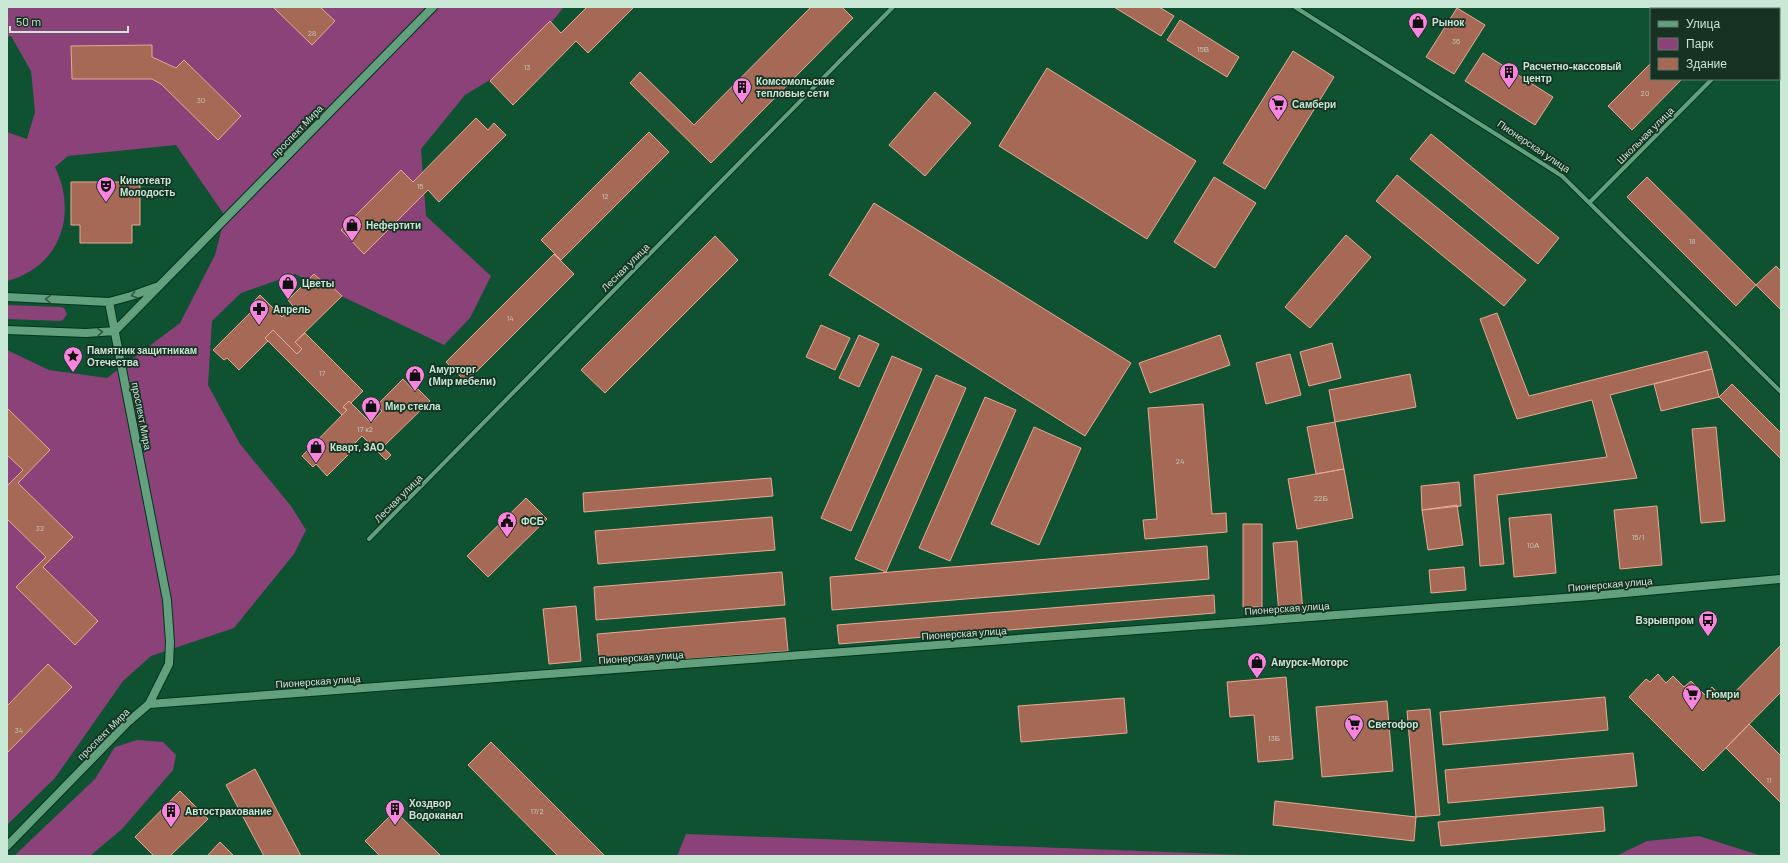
<svg xmlns="http://www.w3.org/2000/svg" width="1788" height="863" font-family="Barlow,sans-serif">
  <style>
    .green { fill: #8a4278 }
    .building { fill: #a66956; stroke: #eaa894 }
    .lines { fill: none; stroke-linecap: round; stroke-linejoin: round }
    .street-casing { stroke: #01341d; stroke-width: 6 }
    .secondary-casing { stroke: #01341d; stroke-width: 10 }
    .street { stroke: #63a07d; stroke-width: 4 }
    .secondary { stroke: #63a07d; stroke-width: 8 }
    .oneway { stroke: #325842 }
    .labels { text-anchor: middle; dominant-baseline: central; stroke-width: 3.5; stroke-linejoin: round; paint-order: stroke }
    .number-label { font-size: 8px; fill: #c0c8b5 }
    .poi-label { font-size: 10px; font-weight: bold; fill: #c9e8d5; stroke: #173123; text-anchor: start }
    .street-label { font-size: 10px; fill: #c9e8d5; stroke: #173123 }
  </style>
  <rect width="100%" height="100%" fill="#0e5232"/>
  <!-- green -->
  <path class="green" d="M 7,7 L 564,7 L 518,63 L 465,95 L 421,149 L 426,216 L 491,276 L 470,318 L 444,345 L 295,274 L 241,293 L 212,321 L 208,385 L 240,444 L 291,506 L 306,530 L 294,554 L 234,628 L 151,656 L 123,681 L 55,778 L 7,825 L 7,350 L 49,370 L 107,378 L 180,323 L 215,255 L 225,216 L 176,145 L 68,156 L 55,167 C 78,215 60,267 7,281 L 7,132 L 27,139 L 35,112 L 31,71 L 11,36 L 7,37 Z
    M 7,305 L 60,307 L 64,308 L 67,314 L 63,320 L 60,321 L 7,319 Z
    M 137,740 L 163,742 L 176,755 L 173,770 L 122,829 L 90,856 L 14,856 L 95,779 L 115,747 Z
    M 686,834 L 1274,856 L 677,856 Z
    M 1699,836 L 1762,856 L 1616,856 L 1647,841 Z"/>
  <!-- building -->
  <path class="building" d="M 273,7 L 320,7 L 335,21 L 312,45 Z
    M 587,7 L 634,7 L 588,53 L 576,41 L 513,105 L 490,81 L 550,21 L 561,33 Z
    M 811,7 L 842,7 L 853,18 L 711,163 L 630,83 L 640,72 L 694,125 Z
    M 1114,7 L 1159,7 L 1174,16 L 1161,36 Z
    M 1750,7 L 1775,7 L 1771,9 L 1751,9 Z
    M 1457,8 L 1485,25 L 1454,74 L 1426,57 Z
    M 1180,20 L 1239,57 L 1227,77 L 1167,40 Z
    M 152,45 L 152,57 L 176,68 L 184,60 L 241,116 L 218,140 L 161,84 L 152,79 L 72,79 L 71,46 Z
    M 1293,51 L 1334,77 L 1265,189 L 1223,163 Z
    M 1483,53 L 1553,97 L 1535,125 L 1465,81 Z
    M 1651,63 L 1651,79 L 1682,79 L 1632,130 L 1608,106 Z
    M 1047,68 L 1196,161 L 1147,239 L 999,146 Z
    M 935,92 L 971,123 L 925,176 L 889,145 Z
    M 476,118 L 488,130 L 494,123 L 506,135 L 439,202 L 428,190 L 364,254 L 341,230 L 401,170 L 413,182 Z
    M 649,132 L 669,152 L 561,260 L 541,240 Z
    M 1431,134 L 1559,238 L 1538,264 L 1410,159 Z
    M 1397,175 L 1526,280 L 1504,306 L 1376,201 Z
    M 1214,177 L 1256,203 L 1215,268 L 1174,242 Z
    M 1647,177 L 1756,285 L 1736,306 L 1627,197 Z
    M 71,182 L 140,182 L 140,225 L 132,225 L 132,243 L 80,243 L 80,225 L 71,225 Z
    M 874,203 L 1131,363 L 1085,436 L 829,275 Z
    M 1346,235 L 1371,257 L 1310,328 L 1285,307 Z
    M 715,236 L 738,260 L 605,393 L 581,370 Z
    M 554,254 L 574,274 L 466,382 L 446,362 Z
    M 1776,266 L 1781,271 L 1781,310 L 1756,285 Z
    M 314,274 L 327,286 L 329,284 L 342,296 L 295,342 L 302,349 L 297,354 L 273,330 L 265,338 L 268,341 L 239,370 L 227,358 L 224,360 L 213,350 L 258,305 L 254,301 L 260,295 L 282,317 L 293,306 L 288,300 Z
    M 1497,313 L 1529,396 L 1707,351 L 1712,369 L 1610,395 L 1637,478 L 1497,495 L 1504,564 L 1480,566 L 1474,475 L 1607,457 L 1592,400 L 1517,419 L 1480,319 Z
    M 821,325 L 850,338 L 835,370 L 806,357 Z
    M 273,330 L 297,354 L 302,349 L 295,342 L 305,333 L 363,391 L 351,403 L 349,401 L 343,407 L 347,410 L 342,415 L 265,338 Z
    M 859,335 L 879,344 L 859,387 L 839,378 Z
    M 1220,335 L 1230,365 L 1150,393 L 1139,363 Z
    M 1332,343 L 1341,378 L 1309,386 L 1300,352 Z
    M 1290,354 L 1301,395 L 1266,404 L 1256,363 Z
    M 892,356 L 922,369 L 851,531 L 821,518 Z
    M 1712,369 L 1719,397 L 1661,411 L 1654,384 Z
    M 1410,374 L 1416,407 L 1335,422 L 1329,390 Z
    M 936,375 L 966,388 L 886,572 L 855,559 Z
    M 403,379 L 415,392 L 418,389 L 430,401 L 383,447 L 391,455 L 386,460 L 362,436 L 353,445 L 355,448 L 327,476 L 316,464 L 313,467 L 302,456 L 347,410 L 343,407 L 349,401 L 371,423 L 382,411 L 376,406 Z
    M 1732,384 L 1781,433 L 1781,459 L 1719,397 Z
    M 985,397 L 1016,410 L 950,561 L 919,548 Z
    M 1203,404 L 1212,514 L 1226,513 L 1227,532 L 1145,539 L 1143,520 L 1157,519 L 1148,408 Z
    M 7,408 L 50,450 L 18,483 L 73,537 L 43,567 L 98,621 L 75,645 L 16,587 L 46,557 L 7,519 L 7,486 L 23,470 L 7,455 Z
    M 1335,422 L 1344,469 L 1316,474 L 1307,427 Z
    M 1034,427 L 1081,448 L 1039,545 L 991,524 Z
    M 1716,427 L 1725,521 L 1701,523 L 1692,429 Z
    M 1344,469 L 1353,518 L 1297,529 L 1288,479 Z
    M 771,478 L 773,496 L 584,512 L 583,493 Z
    M 1459,482 L 1461,506 L 1422,510 L 1421,486 Z
    M 526,498 L 547,519 L 488,577 L 467,556 Z
    M 1457,505 L 1463,545 L 1428,550 L 1422,510 Z
    M 1657,506 L 1662,565 L 1620,569 L 1614,510 Z
    M 1551,514 L 1556,573 L 1514,577 L 1509,518 Z
    M 772,517 L 775,550 L 598,564 L 595,531 Z
    M 1243,524 L 1262,524 L 1262,607 L 1243,607 Z
    M 1297,541 L 1303,612 L 1279,614 L 1273,543 Z
    M 1207,546 L 1209,579 L 832,610 L 830,577 Z
    M 1464,567 L 1466,590 L 1431,593 L 1429,570 Z
    M 782,572 L 785,605 L 596,620 L 594,587 Z
    M 1214,595 L 1215,613 L 839,644 L 837,625 Z
    M 576,606 L 581,661 L 549,664 L 543,609 Z
    M 785,618 L 788,651 L 600,666 L 597,634 Z
    M 1781,645 L 1781,692 L 1703,771 L 1629,697 L 1646,679 L 1650,682 L 1658,674 L 1666,683 L 1673,676 L 1684,687 L 1691,681 L 1705,695 L 1712,687 L 1726,701 Z
    M 48,664 L 72,687 L 7,753 L 7,706 Z
    M 1286,677 L 1293,759 L 1258,762 L 1254,715 L 1230,717 L 1227,682 Z
    M 1605,697 L 1608,730 L 1443,745 L 1440,712 Z
    M 1124,698 L 1127,733 L 1021,742 L 1018,706 Z
    M 1387,701 L 1393,771 L 1322,777 L 1316,707 Z
    M 1430,709 L 1440,815 L 1416,817 L 1407,711 Z
    M 1749,724 L 1781,756 L 1781,803 L 1726,748 Z
    M 491,742 L 605,856 L 558,856 L 468,765 Z
    M 1633,753 L 1637,786 L 1448,803 L 1445,770 Z
    M 255,769 L 301,856 L 264,856 L 226,785 Z
    M 180,791 L 208,819 L 170,856 L 154,856 L 135,837 Z
    M 1275,801 L 1416,817 L 1414,841 L 1273,825 Z
    M 1603,807 L 1605,831 L 1441,846 L 1438,822 Z
    M 395,811 L 441,856 L 380,856 L 365,841 Z
    M 220,842 L 234,856 L 207,856 Z"/>
  <g class="lines">
    <defs>
      <path id="street" d="M 1295,7 L 1562,176 L 1781,392
        M 1779,28 L 1781,27
        M 1590,202 L 1712,79
        M 369,539 L 893,7"/>
      <path id="secondary" d="M 7,297 L 109,302 L 131,296 L 156,287
        M 7,330 L 86,333 L 115,331
        M 115,331 L 433,7
        M 149,704 L 1591,596 L 1781,579
        M 7,846 L 128,722 L 149,704 L 169,664 L 170,642 L 167,600 L 109,302"/>
    </defs>
    <!-- street casing -->
    <use href="#street" class="street-casing"/>
    <!-- secondary casing -->
    <use href="#secondary" class="secondary-casing"/>
    <!-- street -->
    <use href="#street" class="street"/>
    <!-- secondary -->
    <use href="#secondary" class="secondary"/>
  </g>
  <!-- one-way arrows -->
  <defs><path id="oneway-chevron" d="M-2-3.5L2.5 0L-2 3.5" fill="none" stroke-width="1.6" stroke-linecap="round" stroke-linejoin="round"/></defs>
  <g class="oneway">
    <use href="#oneway-chevron" transform="translate(134 295) rotate(162)"/>
    <use href="#oneway-chevron" transform="translate(48 299) rotate(-177)"/>
    <use href="#oneway-chevron" transform="translate(100 332) rotate(-5)"/>
  </g>
  <!-- icons -->
  <defs>
    <symbol id="shop-pin" viewBox="-11 -11 22 30"><path d="M0 17L-7.5 6A9.5 9.5 0 1 1 7.5 6Z" fill="#fe85df" stroke="#173123"/><path d="M-5-2.5h2.3a2.7 3.5 0 0 1 5.4 0H5L5.5 6h-11ZM-1.5-2.5h3a1.5 2.3 0 0 0-3 0Z" fill="#111"/></symbol>
    <symbol id="building-pin" viewBox="-11 -11 22 30"><path d="M0 17L-7.5 6A9.5 9.5 0 1 1 7.5 6Z" fill="#fe85df" stroke="#173123"/><path d="M-4-6H4V6H1V3H-1V6H-4ZM-2.5-4.3h1.7v1.8h-1.7ZM.8-4.3h1.7v1.8H.8ZM-2.5-1h1.7V.8h-1.7ZM.8-1h1.7V.8H.8Z" fill="#111"/></symbol>
    <symbol id="supermarket-pin" viewBox="-11 -11 22 30"><path d="M0 17L-7.5 6A9.5 9.5 0 1 1 7.5 6Z" fill="#fe85df" stroke="#173123"/><path d="M-6-5.5h2.5l.6 2H6L4.5 2H-2.5L-4.4-4H-6ZM-1.5 3.2a1.3 1.3 0 1 0 .1 0ZM3 3.2a1.3 1.3 0 1 0 .1 0Z" fill="#111"/></symbol>
    <symbol id="theatre-pin" viewBox="-11 -11 22 30"><path d="M0 17L-7.5 6A9.5 9.5 0 1 1 7.5 6Z" fill="#fe85df" stroke="#173123"/><path d="M-5-5.5Q0-4 5-5.5V0Q5 5 0 6Q-5 5-5 0ZM-3.3-2.5H-1v1.5H-3.3ZM1-2.5H3.3v1.5H1ZM-2.8 1Q0 5.5 2.8 1Z" fill="#111"/></symbol>
    <symbol id="pharmacy-pin" viewBox="-11 -11 22 30"><path d="M0 17L-7.5 6A9.5 9.5 0 1 1 7.5 6Z" fill="#fe85df" stroke="#173123"/><path d="M-2-6h4v4h4v4h-4v4h-4v-4h-4v-4h4Z" fill="#111"/></symbol>
    <symbol id="sight-pin" viewBox="-11 -11 22 30"><path d="M0 17L-7.5 6A9.5 9.5 0 1 1 7.5 6Z" fill="#fe85df" stroke="#173123"/><path d="M0-6L1.8-2.2L6-1.7L2.9 1.2L3.7 5.4L0 3.3L-3.7 5.4L-2.9 1.2L-6-1.7L-1.8-2.2Z" fill="#111"/></symbol>
    <symbol id="civic-pin" viewBox="-11 -11 22 30"><path d="M0 17L-7.5 6A9.5 9.5 0 1 1 7.5 6Z" fill="#fe85df" stroke="#173123"/><path d="M-.6-6.5H3V-4.5H.6V-3L4-1V1h2V6H-6V1h2V-1L-.6-3ZM-1.2 2.5V6h2.4V2.5Z" fill="#111"/></symbol>
    <symbol id="bus-pin" viewBox="-11 -11 22 30"><path d="M0 17L-7.5 6A9.5 9.5 0 1 1 7.5 6Z" fill="#fe85df" stroke="#173123"/><path d="M-5-6H5V4H4V6H2V4H-2V6H-4V4H-5ZM-3.5-4V0h7V-4ZM-3.5 1.2v1.5H-2V1.2ZM2 1.2v1.5H3.5V1.2Z" fill="#111"/></symbol>
  </defs>
  <g fill-rule="evenodd">
    <use href="#shop-pin" x="1407" y="11" width="22" height="30"/>
    <use href="#building-pin" x="1498" y="61" width="22" height="30"/>
    <use href="#building-pin" x="731" y="76" width="22" height="30"/>
    <use href="#supermarket-pin" x="1267" y="93" width="22" height="30"/>
    <use href="#theatre-pin" x="95" y="175" width="22" height="30"/>
    <use href="#shop-pin" x="341" y="214" width="22" height="30"/>
    <use href="#shop-pin" x="277" y="272" width="22" height="30"/>
    <use href="#pharmacy-pin" x="248" y="298" width="22" height="30"/>
    <use href="#sight-pin" x="62" y="345" width="22" height="30"/>
    <use href="#shop-pin" x="404" y="364" width="22" height="30"/>
    <use href="#shop-pin" x="360" y="395" width="22" height="30"/>
    <use href="#shop-pin" x="305" y="436" width="22" height="30"/>
    <use href="#civic-pin" x="496" y="510" width="22" height="30"/>
    <use href="#bus-pin" x="1697" y="609" width="22" height="30"/>
    <use href="#shop-pin" x="1246" y="651" width="22" height="30"/>
    <use href="#supermarket-pin" x="1681" y="683" width="22" height="30"/>
    <use href="#supermarket-pin" x="1343" y="713" width="22" height="30"/>
    <use href="#building-pin" x="384" y="798" width="22" height="30"/>
    <use href="#building-pin" x="160" y="800" width="22" height="30"/>
  </g>
  <g class="labels">
    <!-- number labels -->
    <g class="number-label">
      <text x="312" y="33">28</text>
      <text x="1456" y="41">36</text>
      <text x="1203" y="49">15В</text>
      <text x="527" y="67">13</text>
      <text x="1645" y="93">20</text>
      <text x="201" y="100">30</text>
      <text x="420" y="186">15</text>
      <text x="605" y="196">12</text>
      <text x="1692" y="241">18</text>
      <text x="510" y="318">14</text>
      <text x="322" y="373">17</text>
      <text x="365" y="429">17 к2</text>
      <text x="1180" y="461">24</text>
      <text x="1321" y="498">22Б</text>
      <text x="40" y="528">32</text>
      <text x="1638" y="537">15/1</text>
      <text x="1533" y="545">10А</text>
      <text x="19" y="730">34</text>
      <text x="1274" y="738">13Б</text>
      <text x="1769" y="780">11</text>
      <text x="537" y="811">17/2</text>
    </g>
    <!-- poi labels -->
    <g class="poi-label">
      <text x="1432" y="22">Рынок</text>
      <text x="1523" y="66">Расчетно-кассовый<tspan x="1523" dy="12">центр</tspan></text>
      <text x="756" y="81">Комсомольские<tspan x="756" dy="12">тепловые сети</tspan></text>
      <text x="1292" y="104">Самбери</text>
      <text x="120" y="180">Кинотеатр<tspan x="120" dy="12">Молодость</tspan></text>
      <text x="366" y="225">Нефертити</text>
      <text x="302" y="283">Цветы</text>
      <text x="273" y="309">Апрель</text>
      <text x="87" y="350">Памятник защитникам<tspan x="87" dy="12">Отечества</tspan></text>
      <text x="429" y="369">Амурторг<tspan x="429" dy="12">(Мир мебели)</tspan></text>
      <text x="385" y="406">Мир стекла</text>
      <text x="330" y="447">Кварт, ЗАО</text>
      <text x="521" y="521">ФСБ</text>
      <text x="1694" y="620" text-anchor="end">Взрывпром</text>
      <text x="1271" y="662">Амурск-Моторс</text>
      <text x="1706" y="694">Гюмри</text>
      <text x="1368" y="724">Светофор</text>
      <text x="409" y="803">Хоздвор<tspan x="409" dy="12">Водоканал</tspan></text>
      <text x="185" y="811">Автострахование</text>
    </g>
    <!-- street labels -->
    <g class="street-label">
      <text transform="translate(297 131) rotate(-46)">проспект Мира</text>
      <text transform="translate(1645 135) rotate(-45)">Школьная улица</text>
      <text transform="translate(1534 146) rotate(34)">Пионерская улица</text>
      <text transform="translate(625 267) rotate(-45)">Лесная улица</text>
      <text transform="translate(142 416) rotate(79)">проспект Мира</text>
      <text transform="translate(398 498) rotate(-45)">Лесная улица</text>
      <text transform="translate(1610 584) rotate(-5)">Пионерская улица</text>
      <text transform="translate(1287 608) rotate(-4)">Пионерская улица</text>
      <text transform="translate(964 633) rotate(-4)">Пионерская улица</text>
      <text transform="translate(641 657) rotate(-4)">Пионерская улица</text>
      <text transform="translate(318 681) rotate(-4)">Пионерская улица</text>
      <text transform="translate(103 734) rotate(-45)">проспект Мира</text>
    </g>
  </g>
  <!-- border -->
  <rect width="1788" height="863" fill="none" stroke="#c9e8d5" stroke-width="16"/>
  <!-- legend -->
  <rect x="1650" y="8" width="130" height="72" fill="#173123" stroke="#5e7a6a"/>
  <rect x="1658" y="21" width="20" height="6" fill="#63a07d" stroke="#5e7a6a"/>
  <text x="1686" y="28" font-size="12" fill="#c9e8d5">Улица</text>
  <rect x="1658" y="38" width="20" height="12" fill="#8a4278" stroke="#5e7a6a"/>
  <text x="1686" y="48" font-size="12" fill="#c9e8d5">Парк</text>
  <rect x="1658" y="58" width="20" height="12" fill="#a66956" stroke="#5e7a6a"/>
  <text x="1686" y="68" font-size="12" fill="#c9e8d5">Здание</text>
  <!-- scale -->
  <path d="M10 26v6h118v-6" fill="none" stroke="#c9e8d5" stroke-width="2"/>
  <text x="16" y="26" font-size="12" fill="#c9e8d5" stroke="#173123" stroke-width="3" paint-order="stroke">50 m</text>
</svg>
